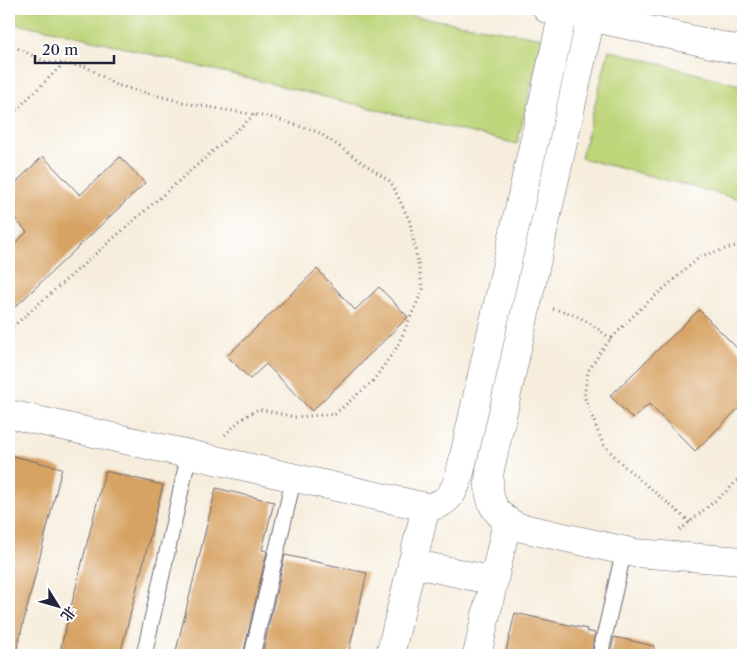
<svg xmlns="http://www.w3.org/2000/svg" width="752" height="664" font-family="'Libre Caslon Text','Noto Serif SC',serif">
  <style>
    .green { fill: #bed57a; stroke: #707c5a }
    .building { fill: #d7a364 }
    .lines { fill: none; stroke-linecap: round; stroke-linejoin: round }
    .lane-casing { stroke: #6c6973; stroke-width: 17 }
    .street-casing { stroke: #6c6973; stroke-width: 29 }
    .secondary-casing { stroke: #6c6973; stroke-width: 29 }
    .path { stroke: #6c6973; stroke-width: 3; stroke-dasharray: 1 4; stroke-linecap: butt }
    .lane { stroke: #fff; stroke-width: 15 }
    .street { stroke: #fff; stroke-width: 28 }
    .secondary { stroke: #fff; stroke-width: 28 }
  </style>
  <rect width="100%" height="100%" fill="#fff"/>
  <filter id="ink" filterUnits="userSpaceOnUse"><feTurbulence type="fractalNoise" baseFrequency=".02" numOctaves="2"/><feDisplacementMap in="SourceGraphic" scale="10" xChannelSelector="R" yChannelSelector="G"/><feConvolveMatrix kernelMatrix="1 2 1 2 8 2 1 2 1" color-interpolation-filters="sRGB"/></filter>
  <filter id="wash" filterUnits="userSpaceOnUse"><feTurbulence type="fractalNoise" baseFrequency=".0096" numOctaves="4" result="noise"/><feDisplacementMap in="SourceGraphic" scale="20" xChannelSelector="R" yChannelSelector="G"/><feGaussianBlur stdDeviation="1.12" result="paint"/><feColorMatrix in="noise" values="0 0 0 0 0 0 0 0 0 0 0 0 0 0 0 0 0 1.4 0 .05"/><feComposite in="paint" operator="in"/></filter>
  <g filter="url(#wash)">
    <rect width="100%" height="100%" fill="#f6eddc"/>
    <!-- green -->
    <path class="green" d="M 9,9 L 372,9 L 543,38 L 517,144 L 52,30 L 9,23 Z
      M 609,50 L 743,86 L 743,200 L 581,158 Z"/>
    <g id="blocks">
      <!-- building -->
      <path class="building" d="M 43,156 L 80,195 L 120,157 L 145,183 L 9,313 L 9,249 L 27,232 L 9,212 L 9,189 Z
        M 317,269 L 355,310 L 379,287 L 408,317 L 312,411 L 266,364 L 250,379 L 227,356 Z
        M 699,310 L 743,354 L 743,404 L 695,451 L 649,404 L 633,419 L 610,396 Z
        M 9,455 L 62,468 L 16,652 L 9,651 Z
        M 105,471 L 163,485 L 120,655 L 59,655 Z
        M 216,488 L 274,502 L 262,550 L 267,551 L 243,655 L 175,655 Z
        M 285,555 L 367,573 L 348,655 L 262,655 Z
        M 515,613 L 587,629 L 586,631 L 595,633 L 591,655 L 505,655 Z
        M 614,637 L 654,646 L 653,655 L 610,655 Z"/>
    </g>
  </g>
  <g filter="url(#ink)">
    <use href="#blocks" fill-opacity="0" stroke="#6c6973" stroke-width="1"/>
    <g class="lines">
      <defs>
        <path id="lane" d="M 144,655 L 189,454
          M 252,655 L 294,477
          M 600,655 L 624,550"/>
        <path id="street" d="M 591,17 L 490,470 C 486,498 492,514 518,527 L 635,553 L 743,561
          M 9,414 L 426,507 C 457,505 459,476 465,451 L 563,12
          M 412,563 L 494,581
          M 390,655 L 426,507
          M 477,655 L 507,522"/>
        <path id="secondary" d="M 547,9 L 591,17 L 743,51"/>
      </defs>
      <!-- lane casing -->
      <use href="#lane" class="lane-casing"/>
      <!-- street casing -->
      <use href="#street" class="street-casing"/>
      <!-- secondary casing -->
      <use href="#secondary" class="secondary-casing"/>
      <!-- path -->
      <path class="path" d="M 9,44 L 44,61 L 87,67 L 116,85 L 190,104 L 274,118 L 318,132 L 391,182 L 410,222 L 423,289 L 397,347 L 373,381 L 335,414 L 295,417 L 258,409 L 239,421 L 225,435
        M 9,117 L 63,64
        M 553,309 C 579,314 591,323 611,339
        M 9,330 L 254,115
        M 690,522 L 624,466 L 603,444 L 584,396 L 588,371 L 606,344 L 638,311 L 701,256 L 743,244
        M 680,530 L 729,489 L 743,474"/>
      <!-- lane -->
      <use href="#lane" class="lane"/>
      <!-- street -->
      <use href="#street" class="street"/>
      <!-- secondary -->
      <use href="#secondary" class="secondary"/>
    </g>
  </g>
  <!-- margin -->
  <rect width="752" height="664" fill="none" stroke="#fff" stroke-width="30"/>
  <!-- north arrow -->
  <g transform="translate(58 606) rotate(127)" stroke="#ffffff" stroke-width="4" paint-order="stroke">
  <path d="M0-4L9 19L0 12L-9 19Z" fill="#22223b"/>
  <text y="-8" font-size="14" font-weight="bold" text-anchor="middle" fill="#22223b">北</text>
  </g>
  <!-- scale -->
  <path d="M35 55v8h79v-8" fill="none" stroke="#22223b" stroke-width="2.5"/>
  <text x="42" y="55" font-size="15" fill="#22223b" stroke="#ffffff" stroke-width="4" paint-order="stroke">20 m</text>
</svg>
